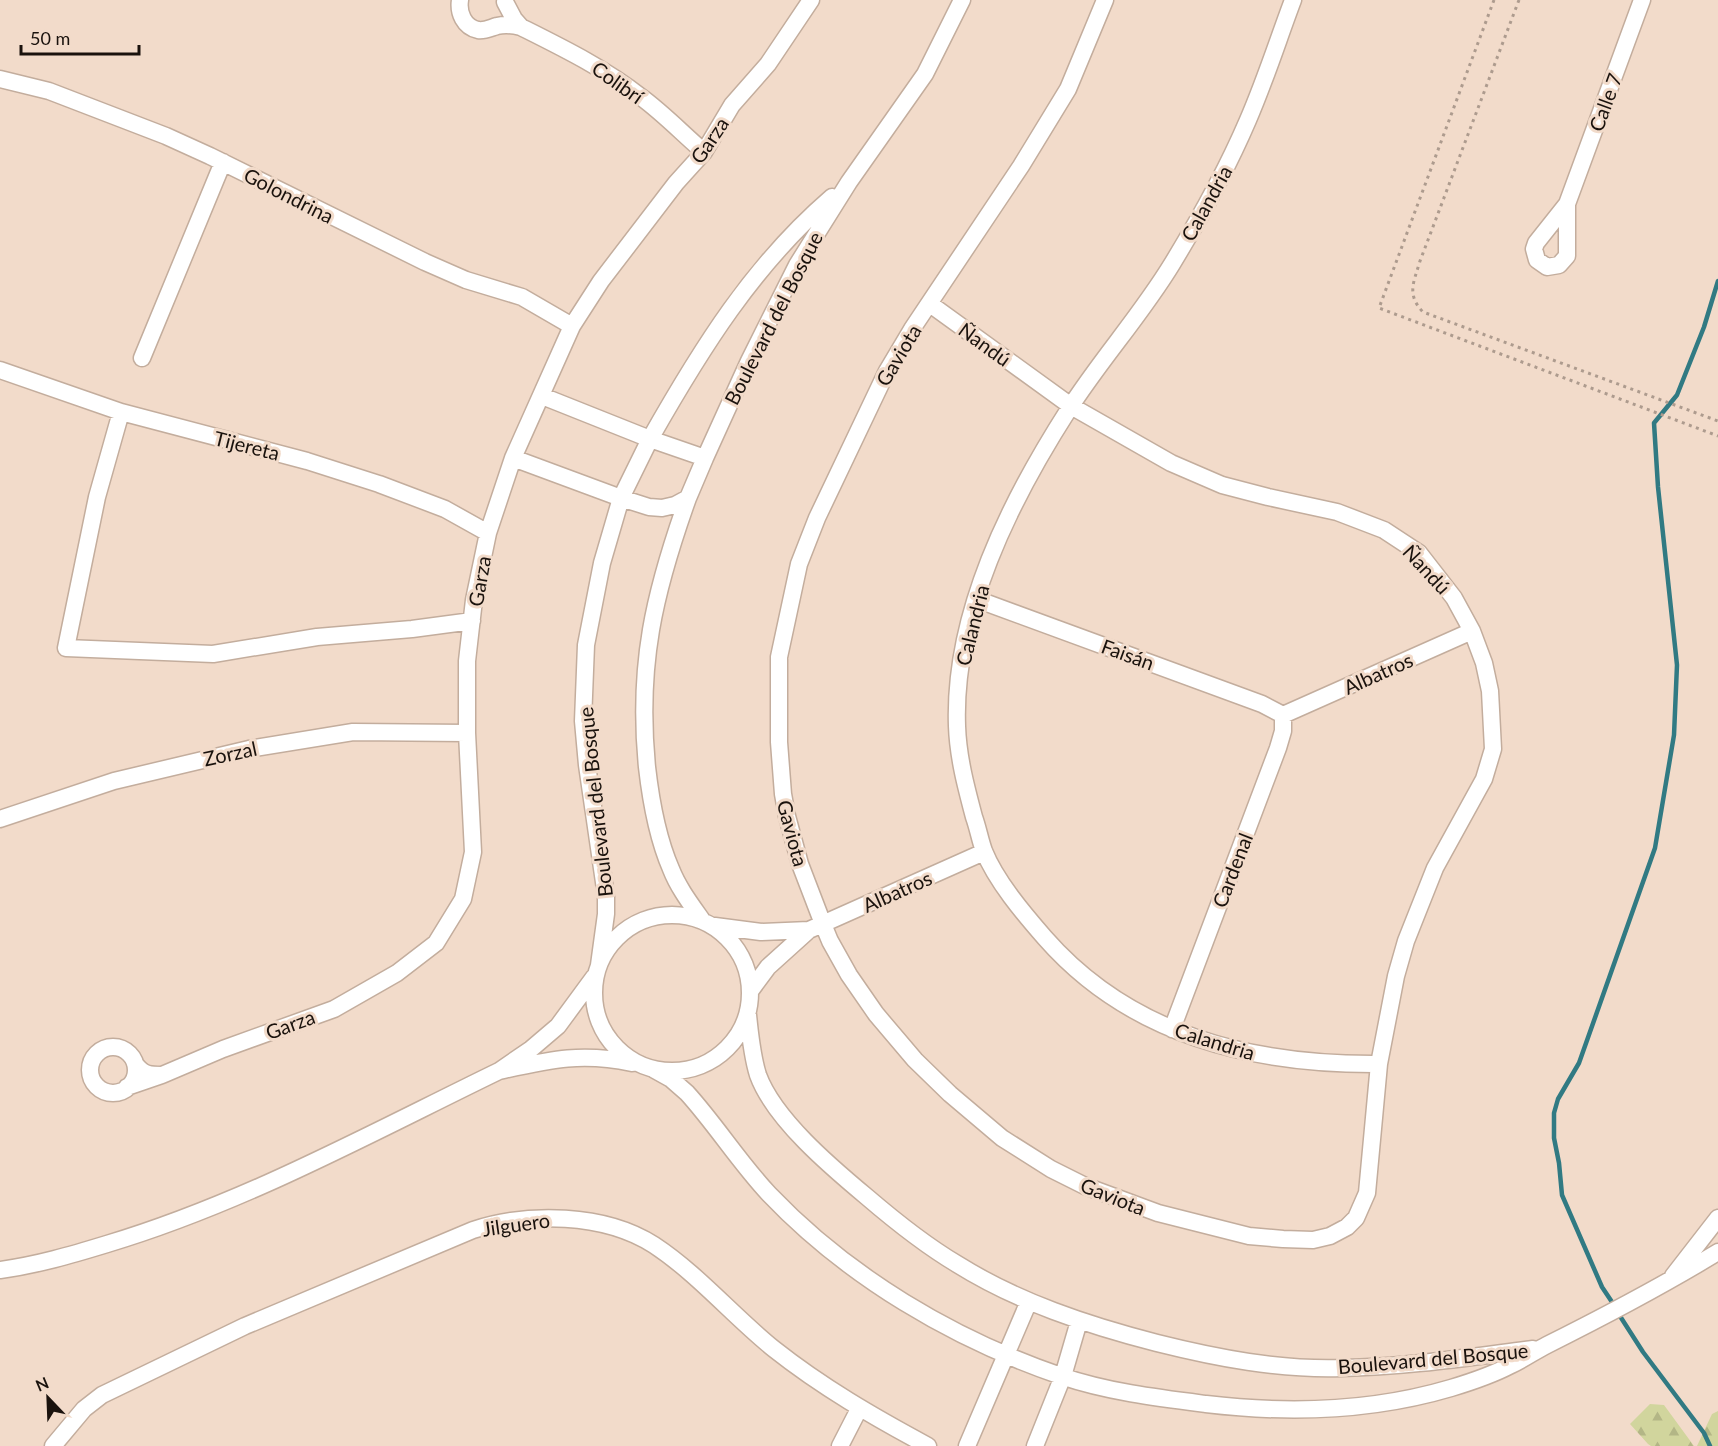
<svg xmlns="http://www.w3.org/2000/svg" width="1718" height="1446" font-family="Lato,sans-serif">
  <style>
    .forest { fill: url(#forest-firs) }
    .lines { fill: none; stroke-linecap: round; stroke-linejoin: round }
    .stream { stroke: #317a83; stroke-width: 4.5 }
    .street-casing { stroke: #c3ad9d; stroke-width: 19 }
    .path { stroke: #ad9b8e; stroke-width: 3; stroke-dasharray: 3 4.5; stroke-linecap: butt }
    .street { stroke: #fff; stroke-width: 16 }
    .labels { text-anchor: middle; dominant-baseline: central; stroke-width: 6; stroke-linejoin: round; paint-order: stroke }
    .street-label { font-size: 20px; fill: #1a120d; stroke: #f2dbca }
  </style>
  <defs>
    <pattern id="forest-firs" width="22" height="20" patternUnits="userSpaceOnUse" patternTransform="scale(1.5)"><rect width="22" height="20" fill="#d1d59d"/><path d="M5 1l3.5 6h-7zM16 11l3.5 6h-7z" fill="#b3b686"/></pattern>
  </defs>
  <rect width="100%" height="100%" fill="#f2dbca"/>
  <!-- forest -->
  <path class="forest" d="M 1650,1404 L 1664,1405 L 1694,1446 L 1651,1446 L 1648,1444 L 1630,1424 Z
    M 1718,1411 L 1718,1446 L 1697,1446 L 1712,1414 Z"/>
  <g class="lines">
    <!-- stream -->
    <path class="stream" d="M 1614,1305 L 1602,1287 L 1562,1195 L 1559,1163 L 1554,1138 L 1554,1113 L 1558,1099 L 1579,1063 L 1655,848 L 1674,735 L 1677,665 L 1658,487 L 1654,423 L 1677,395 L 1704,327 L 1718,281
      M 1618,1313 L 1643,1352 L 1704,1433 L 1710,1446"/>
    <defs>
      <path id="street" d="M 460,0 C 458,13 464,27 478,30 C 485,31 490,28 497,26 C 506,24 513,25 521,27 L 514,19 L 505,2
        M 1293,0 C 1278,40 1265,81 1248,120 C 1227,169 1200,218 1172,264 C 1141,315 1101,359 1069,409 C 1010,501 953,614 957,726 C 958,757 966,787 974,817 C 978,828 980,840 984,851 C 996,881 1024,914 1045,938 C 1131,1036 1253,1065 1379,1064
        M 521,27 C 563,48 604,68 641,97 C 663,113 683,134 704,152
        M 0,79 L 49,91 L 166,136 L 210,156 L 425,262 L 466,280 L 522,297 L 572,326
        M 1567,204 L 1642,0
        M 1567,204 L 1567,256 L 1559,265 L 1547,267 L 1537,260 L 1534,249 L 1536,243 Z
        M 930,304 L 1071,406 L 1171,463 L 1222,485 L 1268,497 L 1337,512 L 1384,530 L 1419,553 L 1454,598 L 1472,631 L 1484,663 L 1490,691 L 1493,749 L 1484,779 L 1435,868 L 1406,941 L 1396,976 L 1379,1064 L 1367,1193 L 1356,1218 L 1347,1227 L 1330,1236 L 1313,1240 L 1283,1239 L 1249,1236 L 1158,1213 L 1085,1186 L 1051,1169 L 1002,1138 L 950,1094 L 915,1060 L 876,1014 L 849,975 L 830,941 L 823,924 L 800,864 L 787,816 L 783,794 L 779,742 L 779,657 L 799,564 L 817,518 L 887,371 L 912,329 L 1021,166 L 1068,89 L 1105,0
        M 142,358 L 223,162
        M 0,370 L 121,412 L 307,461 L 379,484 L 445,509 L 488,533
        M 542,396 L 650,439 C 701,349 753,265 832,197
        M 121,412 L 97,497 L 66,648 L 213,654 L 317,637 L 412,629 L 472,621
        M 513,458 L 621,498 L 649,507 L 662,508 L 675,505 L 688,498 L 705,458 L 650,439 L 621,498 L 602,563 L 586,645 L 583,721 L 587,765 L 606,896 L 606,914 L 599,965
        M 705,458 L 749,361 L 797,265 L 849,182 L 925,74 L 962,0
        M 688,498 C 654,593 637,665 647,767 C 651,802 657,837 671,869 C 678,887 690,903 702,920
        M 976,599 L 1262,704 L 1283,715 L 1283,731 L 1278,748 L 1172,1029
        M 1283,715 L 1472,631
        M 0,819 L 114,781 L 249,749 L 353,732 L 467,733
        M594 993a78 78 0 1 1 156 0a78 78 0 1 1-156 0Z
        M 715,926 L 761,932 L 809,930
        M 594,977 L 558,1026 L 531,1049 L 499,1071 C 549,1060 581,1052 632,1063
        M 751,990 L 768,967 L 809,930 L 984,852
        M 748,1015 C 750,1035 752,1056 758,1075 C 774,1119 831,1167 867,1197 C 895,1221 925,1245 957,1264 C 1018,1302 1087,1325 1157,1343 C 1217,1358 1279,1370 1342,1368 C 1406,1367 1470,1357 1533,1349
        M90 1070a23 23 0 1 1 46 0a23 23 0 1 1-46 0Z
        M 653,1069 L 671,1079 L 687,1093 C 716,1125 739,1162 769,1194 C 848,1277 953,1339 1061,1376 C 1108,1392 1158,1398 1206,1404 C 1289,1414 1370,1412 1451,1388 C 1471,1382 1492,1375 1511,1365 C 1524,1359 1535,1351 1547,1345 C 1605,1316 1662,1286 1718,1252
        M 162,1075 L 223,1049 L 334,1009 L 397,973 L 436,943 L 463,899 L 473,852 L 467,733 L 467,661 L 474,600 L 488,533 L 513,458 L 572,326 L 601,281 L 676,183 L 704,152 L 732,105 L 768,64 L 811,0
        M 127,1087 L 162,1075 C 150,1075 144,1075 136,1065
        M 0,1270 C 37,1265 71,1255 107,1244 C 244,1203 371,1133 499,1071
        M 1673,1276 L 1718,1218
        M 53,1446 L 84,1409 L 102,1395 L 245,1326 L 473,1230 C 528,1212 604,1213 654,1245 C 698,1274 733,1316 774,1349 C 822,1387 874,1417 928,1446
        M 840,1446 L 859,1409
        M 967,1446 L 1029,1301
        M 1035,1446 L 1063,1376 L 1079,1321"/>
    </defs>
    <!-- street casing -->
    <use href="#street" class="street-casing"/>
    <!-- path -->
    <path class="path" d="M 1494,0 L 1379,308 L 1718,436
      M 1519,0 L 1420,261 C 1414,282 1406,294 1423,312 L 1718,421"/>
    <!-- street -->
    <use href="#street" class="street"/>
  </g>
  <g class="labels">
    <!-- street labels -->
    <g class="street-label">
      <text transform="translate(618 82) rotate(35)">Colibrí</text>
      <text transform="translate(1605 102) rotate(-70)">Calle 7</text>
      <text transform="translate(709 140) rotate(-56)">Garza</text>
      <text transform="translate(289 195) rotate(27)">Golondrina</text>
      <text transform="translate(1206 203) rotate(-61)">Calandria</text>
      <text transform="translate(773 318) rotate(-63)">Boulevard del Bosque</text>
      <text transform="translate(985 344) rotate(36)">Ñandú</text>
      <text transform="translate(898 355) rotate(-59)">Gaviota</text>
      <text transform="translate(247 445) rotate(14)">Tijereta</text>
      <text transform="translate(1427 569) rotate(47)">Ñandú</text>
      <text transform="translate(479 581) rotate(-80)">Garza</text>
      <text transform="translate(972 625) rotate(-76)">Calandria</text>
      <text transform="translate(1128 654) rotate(20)">Faisán</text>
      <text transform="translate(1378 673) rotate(-24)">Albatros</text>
      <text transform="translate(230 753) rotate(-12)">Zorzal</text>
      <text transform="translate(595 802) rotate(-96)">Boulevard del Bosque</text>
      <text transform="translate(793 833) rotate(75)">Gaviota</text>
      <text transform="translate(1232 870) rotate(-69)">Cardenal</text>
      <text transform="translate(897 891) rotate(-24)">Albatros</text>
      <text transform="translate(290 1024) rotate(-20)">Garza</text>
      <text transform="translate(1215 1041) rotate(17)">Calandria</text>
      <text transform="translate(1113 1196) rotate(22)">Gaviota</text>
      <text transform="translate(516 1224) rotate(-8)">Jilguero</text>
      <text transform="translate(1433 1358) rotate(-5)">Boulevard del Bosque</text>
    </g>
  </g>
  <!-- north arrow -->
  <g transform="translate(48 1398) rotate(337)" stroke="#f2dbca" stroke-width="4.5" paint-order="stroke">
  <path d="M0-4.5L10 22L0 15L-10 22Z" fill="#1a120d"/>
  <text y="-9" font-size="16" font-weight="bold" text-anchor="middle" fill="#1a120d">N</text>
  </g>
  <!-- scale -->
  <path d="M21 45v9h118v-9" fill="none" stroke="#1a120d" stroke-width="3"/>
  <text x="30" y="45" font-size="18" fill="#1a120d" stroke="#f2dbca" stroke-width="4.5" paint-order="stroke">50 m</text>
</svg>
